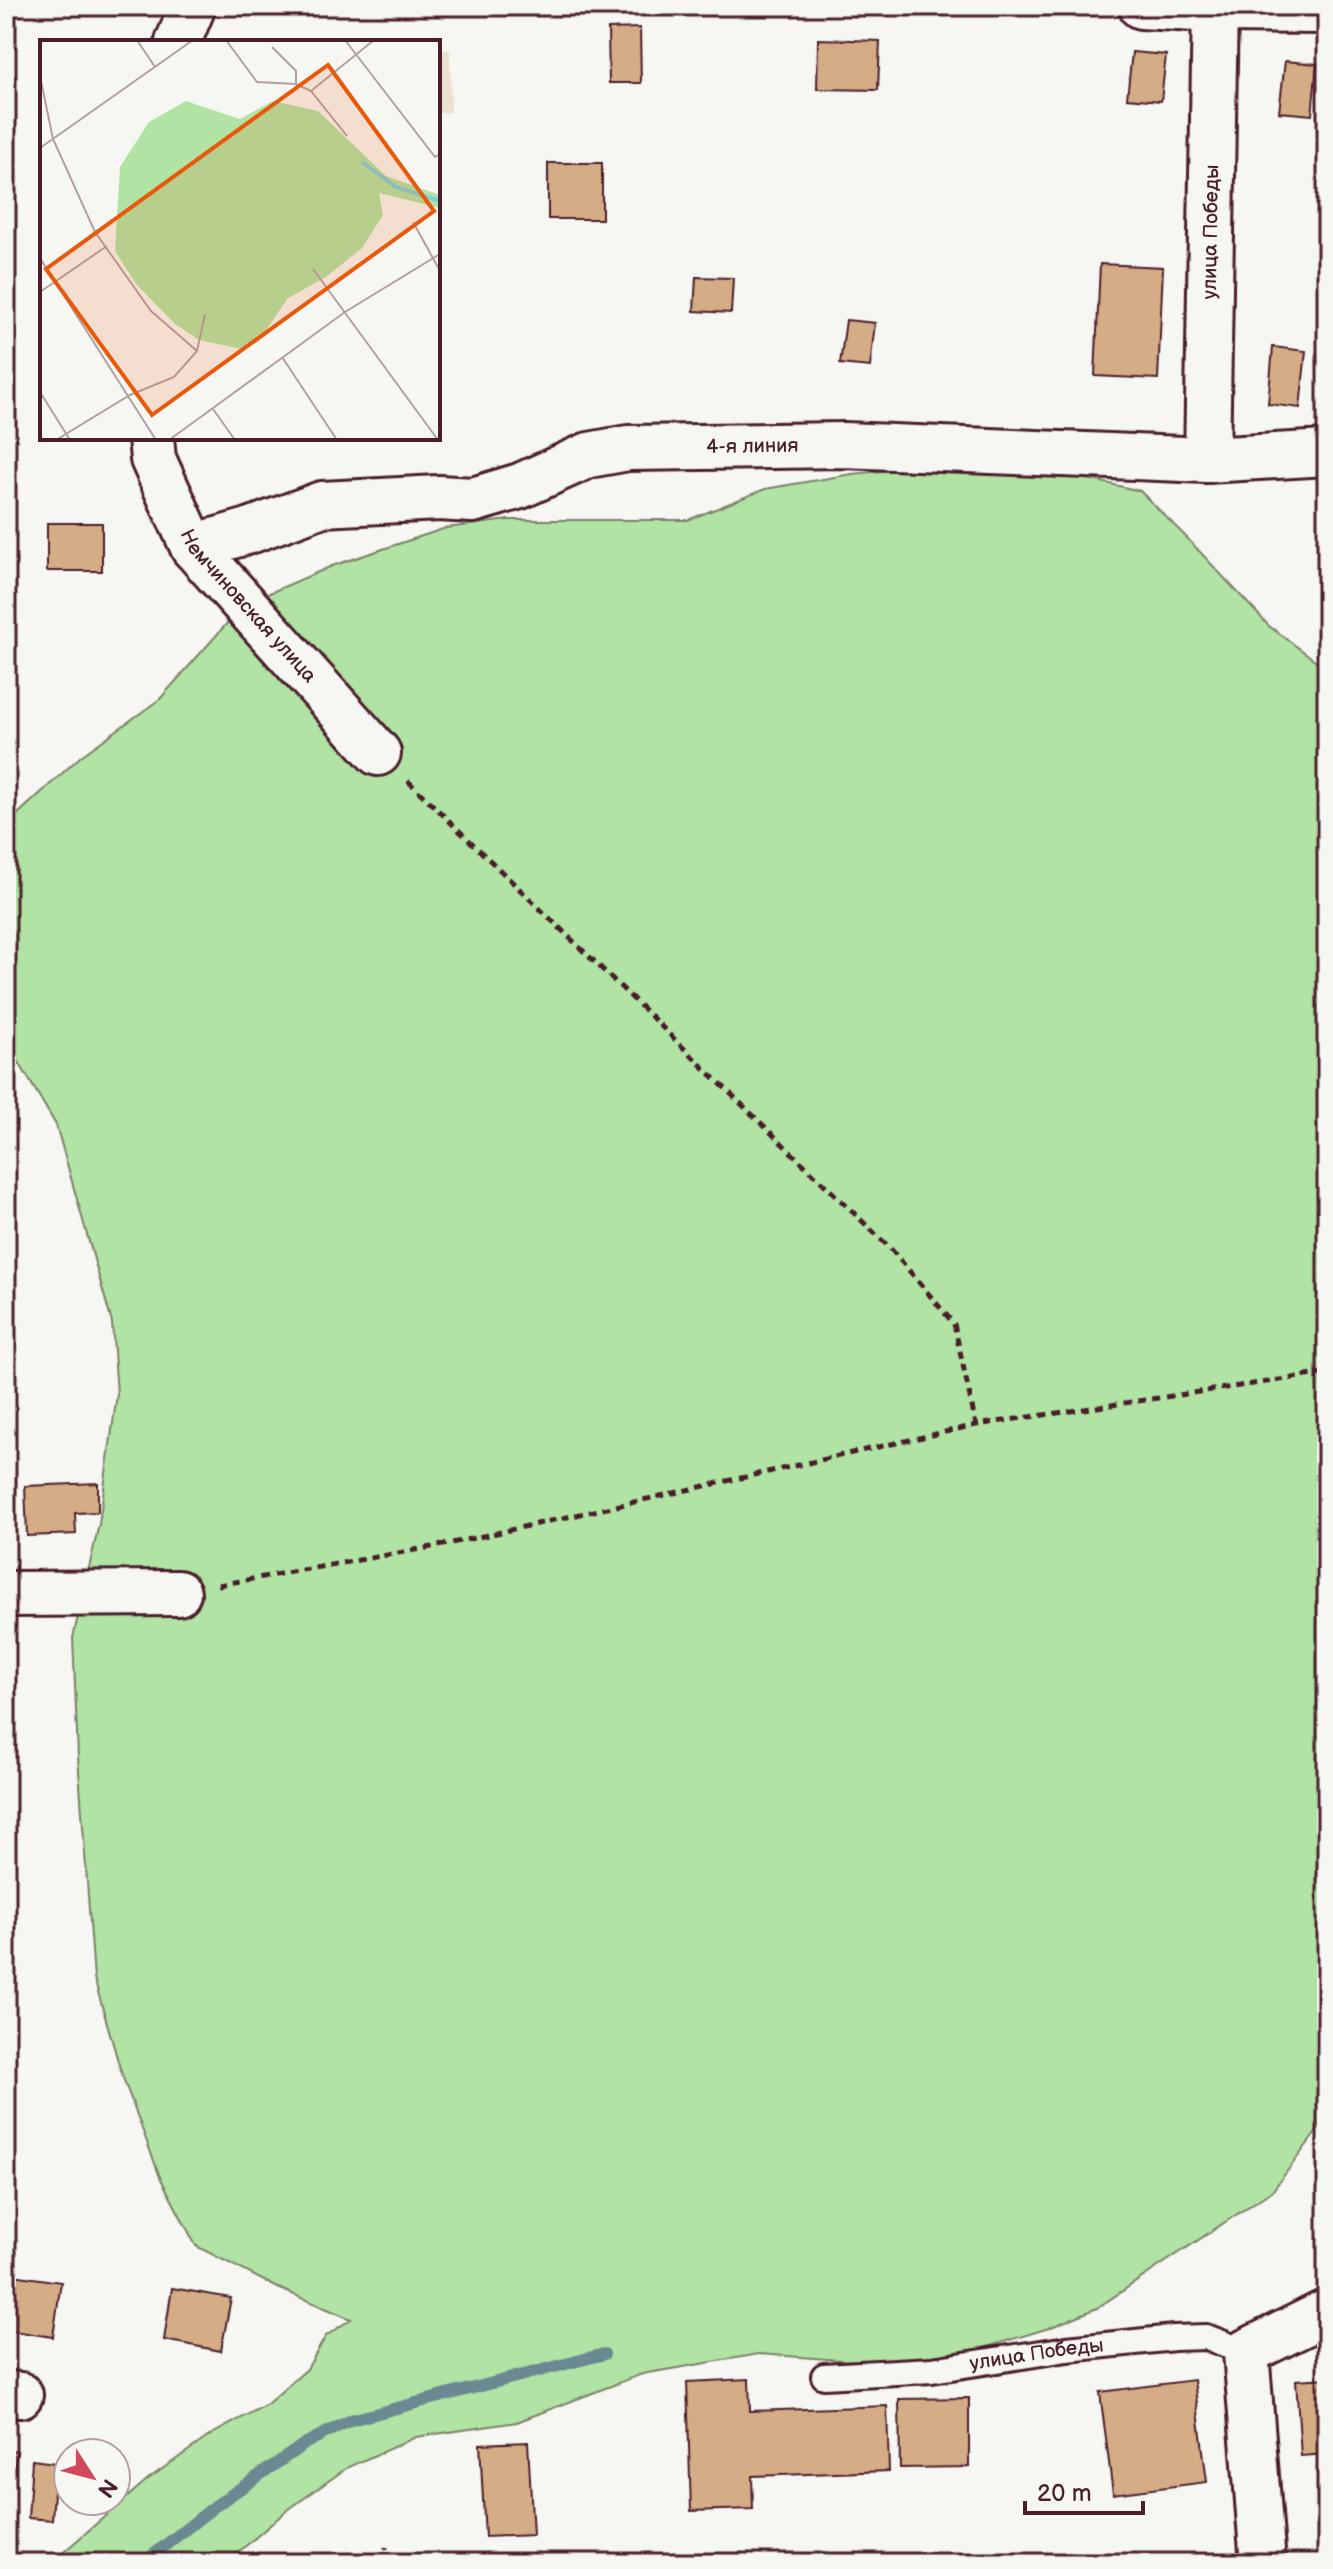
<svg xmlns="http://www.w3.org/2000/svg" width="1333" height="2569" font-family="'Balsamiq Sans',sans-serif">
  <style>
    .built { fill: #ece0d1 }
    .green { fill: #b0e3a4; stroke: #7d8168; stroke-width: 2 }
    .lines { fill: none; stroke-linecap: round; stroke-linejoin: round }
    .stream { stroke: #6a8992; stroke-width: 12 }
    .building { fill: #d4ac85; stroke: #4a1f2b; stroke-width: 2 }
    .lane-casing { stroke: #4a1f2b; stroke-width: 30 }
    .street-casing { stroke: #4a1f2b; stroke-width: 50 }
    .path { stroke: #4a1f2b; stroke-width: 5; stroke-dasharray: 8 6; stroke-linecap: butt }
    .lane { stroke: #f6f6f2; stroke-width: 24 }
    .street { stroke: #f6f6f2; stroke-width: 44 }
    .labels { text-anchor: middle; dominant-baseline: central; stroke-width: 6; stroke-linejoin: round; paint-order: stroke }
    .street-label { font-size: 20px; fill: #4a1f2b; stroke: #f6f6f2 }
    .inset-river { fill: none; stroke: #7fcfd7; stroke-width: 4 }
    .inset-road { fill: none; stroke: #b1a0a2; stroke-width: 2 }
    .view { fill: #e8590c; fill-opacity: 0.15; stroke: #e8590c; stroke-width: 4 }
    .inset-edge { fill: none; stroke: #4a1f2b; stroke-width: 4 }
  </style>
  <rect width="100%" height="100%" fill="#f6f6f2"/>
  <filter id="ink" filterUnits="userSpaceOnUse"><feTurbulence type="fractalNoise" baseFrequency=".0125" numOctaves="2"/><feDisplacementMap in="SourceGraphic" scale="16" xChannelSelector="R" yChannelSelector="G"/><feConvolveMatrix kernelMatrix="1 2 1 2 8 2 1 2 1" color-interpolation-filters="sRGB"/></filter>
  <g filter="url(#ink)">
    <!-- built -->
    <path class="built" d="M 438,50 L 450,50 L 451,112 L 438,113 Z"/>
    <!-- green -->
    <path class="green" d="M 934,466 L 1055,471 L 1140,491 L 1187,538 L 1269,626 L 1327,669 L 1327,2118 L 1273,2190 L 1097,2308 L 1049,2328 L 967,2353 L 868,2362 L 759,2354 L 642,2374 L 517,2422 L 416,2437 L 348,2467 L 285,2512 L 226,2563 L 51,2563 L 148,2479 L 212,2434 L 267,2404 L 307,2369 L 326,2336 L 351,2319 L 278,2288 L 196,2246 L 160,2177 L 122,2075 L 94,1978 L 78,1757 L 73,1638 L 99,1524 L 117,1394 L 112,1323 L 56,1125 L 11,1049 L 6,1033 L 6,825 L 81,756 L 160,699 L 244,604 L 332,566 L 446,528 L 509,520 L 688,520 L 765,489 L 852,474 Z"/>
    <g class="lines">
      <!-- stream -->
      <path class="stream" d="M 143,2563 L 215,2506 L 306,2443 L 351,2420 L 604,2354"/>
    </g>
    <!-- building -->
    <path class="building" d="M 640,28 L 641,83 L 609,83 L 608,29 Z
      M 818,39 L 880,41 L 878,90 L 817,89 Z
      M 1132,52 L 1166,55 L 1161,101 L 1127,98 Z
      M 1285,61 L 1317,64 L 1312,115 L 1279,112 Z
      M 548,163 L 602,163 L 602,219 L 548,219 Z
      M 1100,264 L 1163,267 L 1158,379 L 1095,376 Z
      M 696,277 L 733,278 L 731,313 L 694,311 Z
      M 846,320 L 875,323 L 870,367 L 840,364 Z
      M 1273,347 L 1306,351 L 1300,408 L 1268,404 Z
      M 47,523 L 102,523 L 102,571 L 47,571 Z
      M 98,1483 L 98,1512 L 75,1513 L 76,1534 L 27,1536 L 25,1486 Z
      M 6,2274 L 61,2282 L 53,2337 L 6,2330 Z
      M 172,2288 L 231,2298 L 221,2351 L 164,2340 Z
      M 1327,2378 L 1327,2454 L 1301,2456 L 1296,2380 Z
      M 749,2379 L 750,2411 L 887,2406 L 889,2471 L 752,2476 L 753,2509 L 691,2511 L 687,2382 Z
      M 1194,2380 L 1207,2482 L 1113,2494 L 1100,2392 Z
      M 969,2398 L 969,2467 L 900,2468 L 899,2399 Z
      M 528,2442 L 533,2535 L 485,2537 L 480,2444 Z
      M 6,2449 L 17,2451 L 10,2496 L 6,2495 Z
      M 32,2460 L 56,2463 L 52,2520 L 28,2518 Z"/>
    <g class="lines">
      <defs>
        <g id="lane">
          <path id="s1" d="M 824,2376 L 932,2370 L 1067,2349 L 1174,2338 L 1206,2337 L 1246,2352"/>
        </g>
        <g id="street">
          <path d="M 1141,6 L 1214,10 L 1327,11"/>
          <path d="M 178,42 L 193,6"/>
          <path id="s2" d="M 151,438 L 153,459 L 193,547 L 378,753"/>
          <path id="s3" d="M 1207,460 L 1215,6"/>
          <path id="s4" d="M 193,547 L 249,531 L 322,504 L 439,498 L 473,500 L 520,486 L 589,455 L 628,448 L 844,445 L 1207,460 L 1327,453"/>
          <path d="M 6,1594 L 178,1593"/>
          <path d="M 6,2394 L 20,2395"/>
          <path d="M 1263,2563 L 1246,2352 L 1327,2312"/>
        </g>
      </defs>
      <!-- lane casing -->
      <use href="#lane" class="lane-casing"/>
      <!-- street casing -->
      <use href="#street" class="street-casing"/>
      <!-- path -->
      <path class="path" d="M 408,781 L 890,1248 L 954,1324 L 976,1425
        M 218,1585 L 443,1545 L 976,1425 L 1327,1373
        M 385,2563 L 386,2547"/>
      <!-- lane -->
      <use href="#lane" class="lane"/>
      <!-- street -->
      <use href="#street" class="street"/>
    </g>
  </g>
  <g class="labels">
    <!-- street labels -->
    <g class="street-label">
      <text stroke="none"><textPath href="#s3" startOffset="228">улица Победы</textPath></text>
      <text stroke="none"><textPath href="#s4" startOffset="576">4-я линия</textPath></text>
      <text stroke="none"><textPath href="#s2" startOffset="198">Немчиновская улица</textPath></text>
      <text stroke="none"><textPath href="#s1" startOffset="214">улица Победы</textPath></text>
    </g>
  </g>
  <!-- overview -->
  <g transform="translate(40 40)">
    <rect width="400" height="400" fill="#f6f6f2"/>
    <path d="M 146,61 L 200,79 L 233,61 L 278,71 L 346,136 L 400,155 L 400,168 L 339,153 L 343,175 L 322,208 L 286,237 L 248,258 L 218,302 L 202,309 L 159,300 L 135,284 L 96,244 L 75,211 L 80,127 L 109,82 Z" fill="#b0e3a4"/>
    <path class="inset-river" d="M 322,122 L 356,147 L 400,161"/>
    <path class="inset-road" d="M 97,0 L 115,27M 186,0 L 217,42 L 256,44M 305,0 L 395,117 L 400,114M 232,7 L 256,31 L 256,44 L 271,51 L 307,96M 0,36 L 13,99 L 55,192 L 111,271 L 157,311M 271,51 L 334,0M 0,108 L 153,0M 373,182 L 400,231M 0,218 L 116,400M 273,229 L 398,400M 0,252 L 67,206M 242,317 L 297,400M 0,352 L 30,400M 173,369 L 195,400M 16,400 L 90,355 L 134,337 L 157,311 L 165,274M 129,400 L 305,272 L 400,214"/>
    <path class="view" d="M 288,25 L 394,171 L 112,375 L 6,229 Z"/>
    <rect width="400" height="400" class="inset-edge"/>
  </g>
  <!-- margin -->
  <rect width="1333" height="2569" fill="none" stroke="#f6f6f2" stroke-width="32"/>
  <rect x="16" y="16" width="1301" height="2537" fill="none" stroke="#4a1f2b" stroke-width="3" filter="url(#ink)"/>
  <!-- north arrow -->
  <g transform="translate(92 2477) rotate(126)"><circle r="38" fill="#f6f6f2" stroke="#b1a0a2" stroke-width="2"/>
  <path d="M0-6L14 30L0 20L-14 30Z" fill="#d1495b"/>
  <text y="-12" font-size="22" font-weight="bold" text-anchor="middle" fill="#4a1f2b">N</text>
  </g>
  <!-- scale -->
  <path d="M1025 2501v12h118v-12" fill="none" stroke="#4a1f2b" stroke-width="4"/>
  <text x="1037" y="2501" font-size="24" fill="#4a1f2b" stroke="#f6f6f2" stroke-width="6" paint-order="stroke">20 m</text>
</svg>
